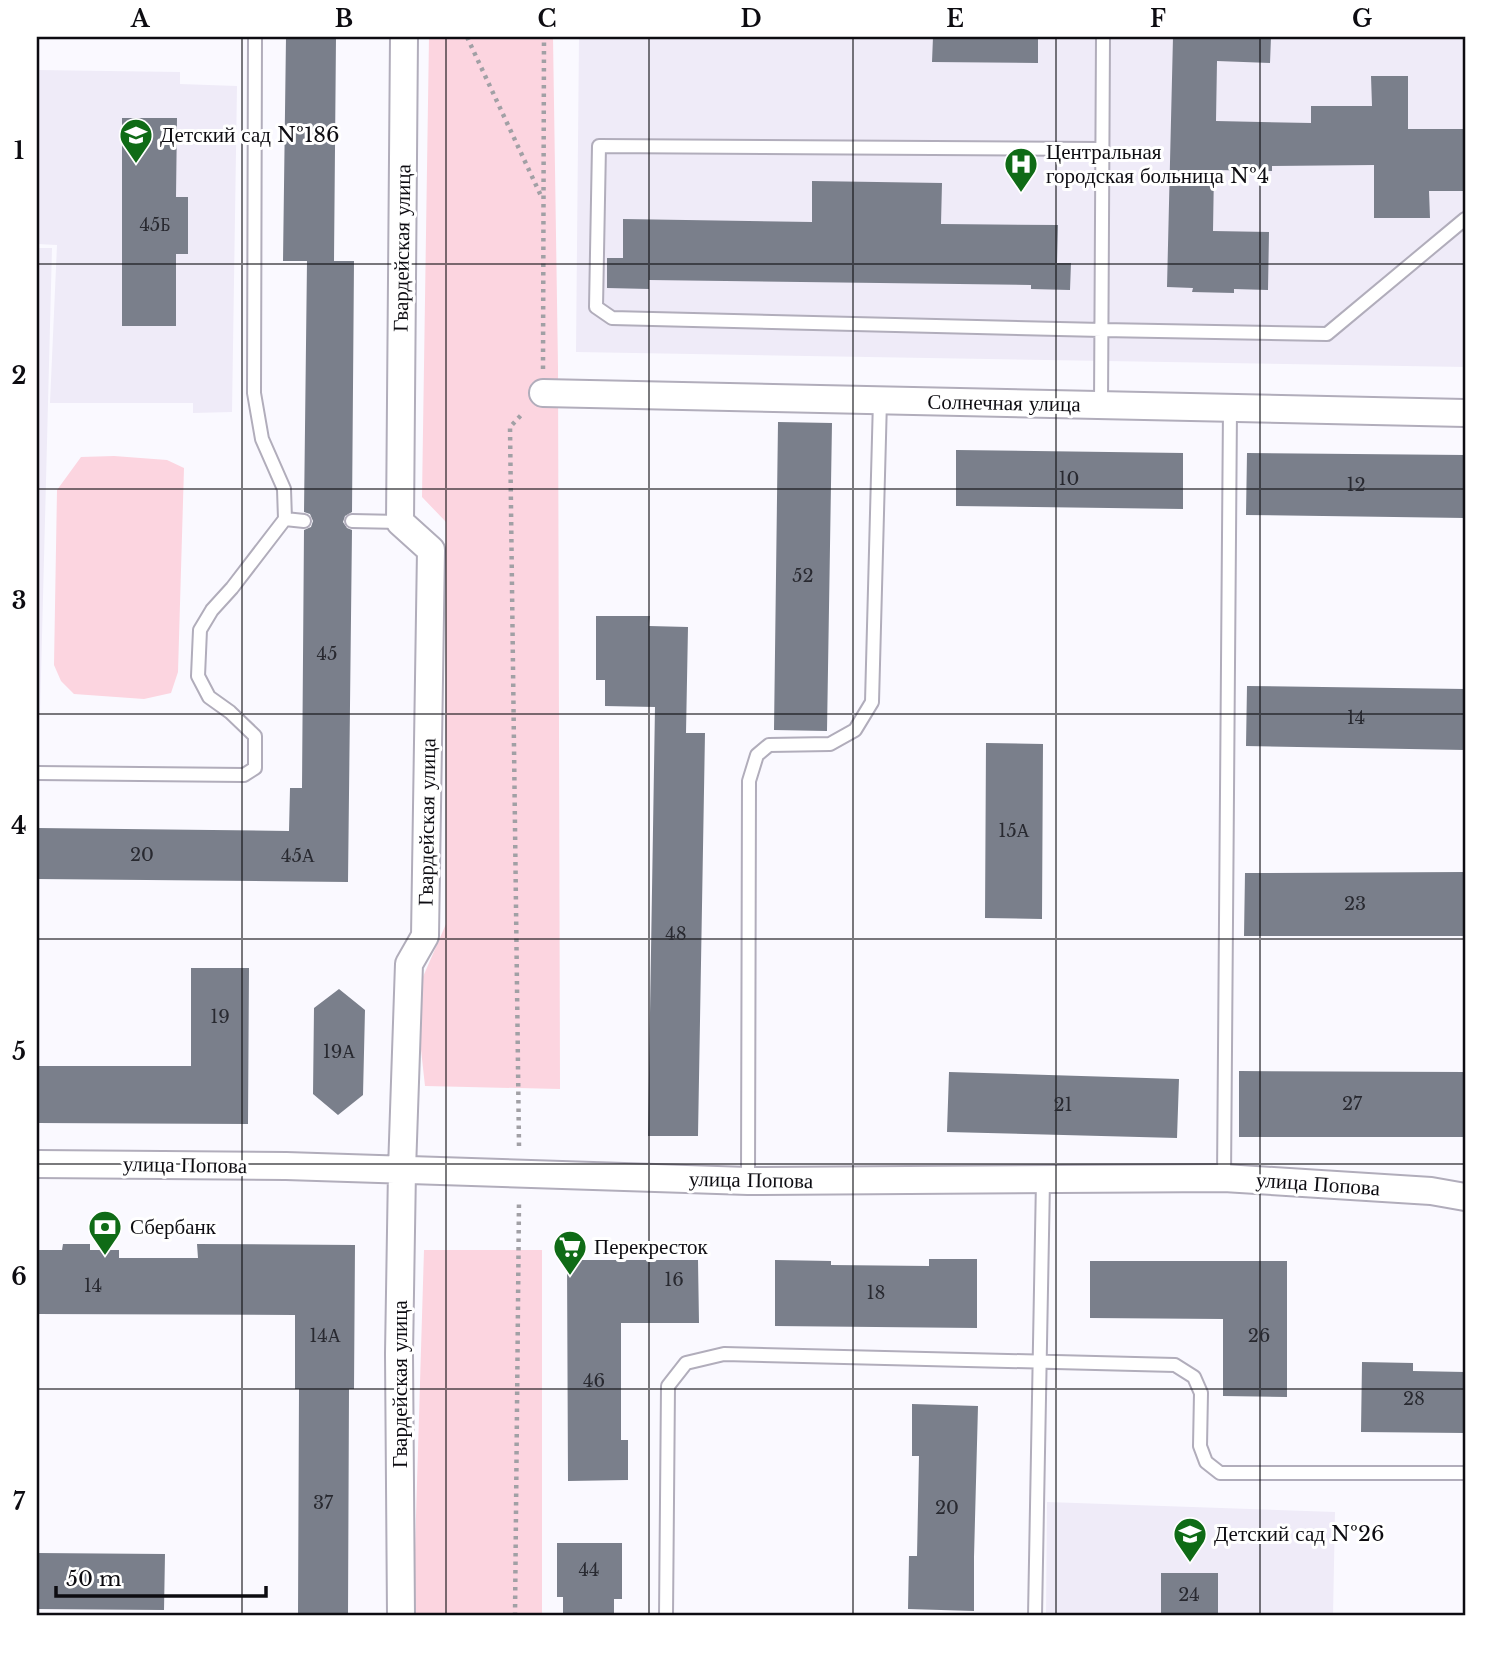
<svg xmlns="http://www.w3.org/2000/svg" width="1502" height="1653" font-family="'Libre Baskerville',serif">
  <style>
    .built { fill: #efebf8 }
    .green { fill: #fcd5e0 }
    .building { fill: #7a7f8b }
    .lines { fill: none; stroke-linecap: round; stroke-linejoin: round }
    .lane-casing { stroke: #b1adbb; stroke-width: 16 }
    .street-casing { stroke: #b1adbb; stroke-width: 30 }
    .path { stroke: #a1a0a5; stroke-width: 4.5; stroke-dasharray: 3.5 5; stroke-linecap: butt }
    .lane { stroke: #fff; stroke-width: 12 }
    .street { stroke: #fff; stroke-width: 26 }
    .grid { fill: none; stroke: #0d0c11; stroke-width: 2; stroke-opacity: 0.55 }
    .labels { text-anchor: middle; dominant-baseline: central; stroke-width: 6; stroke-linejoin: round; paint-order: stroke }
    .number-label { font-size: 18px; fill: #282930 }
    .poi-label { font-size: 21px; fill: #0d0c11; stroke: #fff; text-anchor: start }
    .street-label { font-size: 21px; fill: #0d0c11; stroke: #fff }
    .neatline { fill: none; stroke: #0d0c11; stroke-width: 2.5 }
    .grid-label { font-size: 23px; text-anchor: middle; font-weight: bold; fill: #0d0c11 }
  </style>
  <rect width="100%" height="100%" fill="#faf9ff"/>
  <!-- built -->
  <path class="built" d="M 579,37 L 1465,37 L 1465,367 L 576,352 Z
    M 37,70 L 180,72 L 180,84 L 237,86 L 232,412 L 193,413 L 193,403 L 50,403 L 57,245 L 37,244 Z
    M 37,248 L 52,248 L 40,714 L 37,713 Z
    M 1047,1502 L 1335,1512 L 1333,1616 L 1046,1616 Z"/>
  <!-- green -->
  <path class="green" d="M 429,37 L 553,37 L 558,367 L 560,1089 L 425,1086 L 415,995 L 446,924 L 446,522 L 422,497 Z
    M 114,456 L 167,460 L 184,468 L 178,672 L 171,693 L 144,699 L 74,694 L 61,681 L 54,665 L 57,490 L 81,457 Z
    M 424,1250 L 542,1250 L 542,1616 L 413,1616 Z"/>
  <!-- building -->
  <path class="building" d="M 286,37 L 336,37 L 334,261 L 354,261 L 352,512 L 345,516 L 343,522 L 347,528 L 352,530 L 348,882 L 37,879 L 37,828 L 289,831 L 290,788 L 302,788 L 304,530 L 311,527 L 313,521 L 310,514 L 304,512 L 307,261 L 283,261 Z
    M 933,37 L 1038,37 L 1038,63 L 932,62 Z
    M 1173,37 L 1271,37 L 1270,63 L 1217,61 L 1216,121 L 1311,123 L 1311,106 L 1372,106 L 1371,76 L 1408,76 L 1408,129 L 1465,129 L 1465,191 L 1429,191 L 1430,218 L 1374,218 L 1374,165 L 1272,166 L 1272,171 L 1214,170 L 1213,231 L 1269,232 L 1268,290 L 1234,289 L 1234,293 L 1192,292 L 1193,288 L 1167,287 Z
    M 122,118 L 177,118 L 176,197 L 188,197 L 188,254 L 176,254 L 176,326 L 122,326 Z
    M 812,181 L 942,183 L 941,224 L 1058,225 L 1057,263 L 1071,263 L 1070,290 L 1031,289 L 1031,285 L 649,280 L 649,289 L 607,288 L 607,258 L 623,258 L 623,219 L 812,222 Z
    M 778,422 L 832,423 L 827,731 L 774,730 Z
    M 956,450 L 1183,453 L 1183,509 L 956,506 Z
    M 1247,453 L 1465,455 L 1465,518 L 1246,515 Z
    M 596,616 L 650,616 L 649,626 L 688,627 L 686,733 L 705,733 L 698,1136 L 648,1136 L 655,707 L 605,706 L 605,680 L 596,680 Z
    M 1247,686 L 1465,689 L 1465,750 L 1246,746 Z
    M 986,743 L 1043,744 L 1042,919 L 985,918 Z
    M 1465,872 L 1465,936 L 1244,936 L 1245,873 Z
    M 191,968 L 249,968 L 248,1124 L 37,1123 L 37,1066 L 191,1066 Z
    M 339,989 L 365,1010 L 363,1095 L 338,1115 L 313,1094 L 314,1008 Z
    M 1239,1071 L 1465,1072 L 1465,1137 L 1239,1137 Z
    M 949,1072 L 1179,1079 L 1177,1138 L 947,1132 Z
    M 63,1244 L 90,1244 L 90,1250 L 119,1250 L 119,1258 L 198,1258 L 197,1244 L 355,1245 L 354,1389 L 349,1389 L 348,1616 L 298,1616 L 299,1389 L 295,1389 L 295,1315 L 37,1314 L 37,1250 L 62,1250 Z
    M 929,1259 L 977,1259 L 977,1328 L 775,1326 L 775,1260 L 831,1261 L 831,1265 L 929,1266 Z
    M 567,1260 L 698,1260 L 699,1323 L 621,1323 L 621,1440 L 628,1440 L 628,1480 L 568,1481 Z
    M 1090,1261 L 1287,1261 L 1287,1397 L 1223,1396 L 1223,1319 L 1090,1318 Z
    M 1362,1362 L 1413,1363 L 1413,1371 L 1465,1372 L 1465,1433 L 1361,1432 Z
    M 912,1404 L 978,1406 L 974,1557 L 974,1611 L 908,1609 L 909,1556 L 917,1556 L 919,1456 L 912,1456 Z
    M 557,1543 L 622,1543 L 622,1599 L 614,1599 L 614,1616 L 563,1616 L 563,1597 L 557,1597 Z
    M 37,1553 L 165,1554 L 164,1610 L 37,1609 Z
    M 1161,1573 L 1218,1573 L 1218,1616 L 1161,1616 Z"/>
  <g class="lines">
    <defs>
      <path id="lane" d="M 1102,149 L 599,146 L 596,307 L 612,318 L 1102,330 L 1327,334 L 1465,219
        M 1101,405 L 1103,37
        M 285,519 L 304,521
        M 352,521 L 400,522
        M 37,773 L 244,775 L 255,768 L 255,736 L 230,712 L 209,697 L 198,676 L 200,630 L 212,610 L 232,588 L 285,519 L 284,489 L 262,439 L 254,393 L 255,37
        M 1224,1178 L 1230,408
        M 748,1181 L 749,781 L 757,755 L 769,745 L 830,744 L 855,730 L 872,702 L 880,400
        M 666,1616 L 668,1386 L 686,1363 L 724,1354 L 1175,1365 L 1194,1377 L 1201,1393 L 1200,1446 L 1206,1462 L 1220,1473 L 1465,1473
        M 1035,1616 L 1043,1180"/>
      <path id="street" d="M 543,393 L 1465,413
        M 37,1164 L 286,1166 L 748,1181 L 1224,1178 L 1431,1191 L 1465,1197
        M 401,1616 L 399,1354 L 402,1170 L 409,964 L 425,936 L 431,550 L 400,522 L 404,37"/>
    </defs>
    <!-- lane casing -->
    <use href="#lane" class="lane-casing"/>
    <!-- street casing -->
    <use href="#street" class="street-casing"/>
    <!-- path -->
    <path class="path" d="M 467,37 L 542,198
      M 543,369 L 544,37
      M 519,1146 L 510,427 L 524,412
      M 515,1616 L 519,1201"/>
    <!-- lane -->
    <use href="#lane" class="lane"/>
    <!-- street -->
    <use href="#street" class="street"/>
  </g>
  <!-- grid -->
  <path class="grid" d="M 242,37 L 242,1616M 446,37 L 446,1616M 649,37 L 649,1616M 853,37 L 853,1616M 1056,37 L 1056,1616M 1260,37 L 1260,1616M 37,264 L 1465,264M 37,489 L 1465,489M 37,714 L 1465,714M 37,939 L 1465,939M 37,1164 L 1465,1164M 37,1389 L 1465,1389"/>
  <!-- icons -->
  <defs>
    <symbol id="school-pin" viewBox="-11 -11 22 30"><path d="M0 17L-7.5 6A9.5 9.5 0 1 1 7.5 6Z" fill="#0f6b16" stroke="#fff"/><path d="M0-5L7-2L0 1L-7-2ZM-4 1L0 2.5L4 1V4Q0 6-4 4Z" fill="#fff"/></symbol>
    <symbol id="hospital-pin" viewBox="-11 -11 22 30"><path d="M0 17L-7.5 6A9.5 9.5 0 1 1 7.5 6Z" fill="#0f6b16" stroke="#fff"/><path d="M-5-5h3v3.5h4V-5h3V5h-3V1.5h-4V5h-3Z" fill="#fff"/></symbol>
    <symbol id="bank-pin" viewBox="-11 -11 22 30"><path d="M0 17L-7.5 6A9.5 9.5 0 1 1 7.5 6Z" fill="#0f6b16" stroke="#fff"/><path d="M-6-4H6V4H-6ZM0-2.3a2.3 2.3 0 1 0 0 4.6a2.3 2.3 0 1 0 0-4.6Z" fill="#fff"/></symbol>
    <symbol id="supermarket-pin" viewBox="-11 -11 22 30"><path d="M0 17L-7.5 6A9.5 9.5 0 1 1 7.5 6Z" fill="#0f6b16" stroke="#fff"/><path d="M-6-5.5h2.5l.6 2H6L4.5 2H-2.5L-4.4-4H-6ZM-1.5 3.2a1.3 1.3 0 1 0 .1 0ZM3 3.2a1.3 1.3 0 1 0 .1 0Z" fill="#fff"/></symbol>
  </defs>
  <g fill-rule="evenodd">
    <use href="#school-pin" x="117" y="116" width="38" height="52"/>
    <use href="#hospital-pin" x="1002" y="145" width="38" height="52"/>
    <use href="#bank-pin" x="86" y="1208" width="38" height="52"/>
    <use href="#supermarket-pin" x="551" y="1228" width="38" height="52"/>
    <use href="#school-pin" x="1171" y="1515" width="38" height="52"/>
  </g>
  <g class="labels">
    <!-- number labels -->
    <g class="number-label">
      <text x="155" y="225">45Б</text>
      <text x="1069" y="479">10</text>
      <text x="1356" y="485">12</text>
      <text x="803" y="576">52</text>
      <text x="327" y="654">45</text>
      <text x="1356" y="718">14</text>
      <text x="1014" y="831">15А</text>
      <text x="142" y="855">20</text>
      <text x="298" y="856">45А</text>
      <text x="1355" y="904">23</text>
      <text x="676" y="934">48</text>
      <text x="220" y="1017">19</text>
      <text x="339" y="1052">19А</text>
      <text x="1352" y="1104">27</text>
      <text x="1063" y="1105">21</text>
      <text x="674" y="1280">16</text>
      <text x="93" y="1286">14</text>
      <text x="876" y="1293">18</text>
      <text x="325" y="1336">14А</text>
      <text x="1259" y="1336">26</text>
      <text x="594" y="1381">46</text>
      <text x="1414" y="1399">28</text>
      <text x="323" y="1503">37</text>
      <text x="947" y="1508">20</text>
      <text x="589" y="1570">44</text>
      <text x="1189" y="1595">24</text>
    </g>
    <!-- poi labels -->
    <g class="poi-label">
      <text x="160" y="135">Детский сад №186</text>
      <text x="1046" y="152">Центральная<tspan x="1046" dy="24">городская больница №4</tspan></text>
      <text x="130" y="1227">Сбербанк</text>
      <text x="594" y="1247">Перекресток</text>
      <text x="1214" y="1534">Детский сад №26</text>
    </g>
    <!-- street labels -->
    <g class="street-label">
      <text transform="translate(402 248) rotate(-89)">Гвардейская улица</text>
      <text transform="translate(1004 403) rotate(1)">Солнечная улица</text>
      <text transform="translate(427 822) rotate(-89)">Гвардейская улица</text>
      <text transform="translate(185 1165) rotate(1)">улица Попова</text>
      <text transform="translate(751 1180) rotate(1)">улица Попова</text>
      <text transform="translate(1318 1184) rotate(4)">улица Попова</text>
      <text transform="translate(400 1384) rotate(-90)">Гвардейская улица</text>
    </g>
  </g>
  <!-- border -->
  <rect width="1502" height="1653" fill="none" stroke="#ffffff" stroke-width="77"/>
  <!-- scale -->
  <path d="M56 1586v10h210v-10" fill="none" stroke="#0d0c11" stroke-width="3.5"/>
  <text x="66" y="1586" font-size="21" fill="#0d0c11" stroke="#ffffff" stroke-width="5" paint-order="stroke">50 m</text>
  <rect x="38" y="38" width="1426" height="1576" class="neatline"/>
  <g class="grid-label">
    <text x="140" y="27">A</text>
    <text x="344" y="27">B</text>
    <text x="547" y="27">C</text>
    <text x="751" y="27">D</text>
    <text x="955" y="27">E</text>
    <text x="1158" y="27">F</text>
    <text x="1362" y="27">G</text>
    <text x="19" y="159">1</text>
    <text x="19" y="384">2</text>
    <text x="19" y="609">3</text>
    <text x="19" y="834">4</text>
    <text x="19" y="1060">5</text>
    <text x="19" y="1285">6</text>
    <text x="19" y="1510">7</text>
  </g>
</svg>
